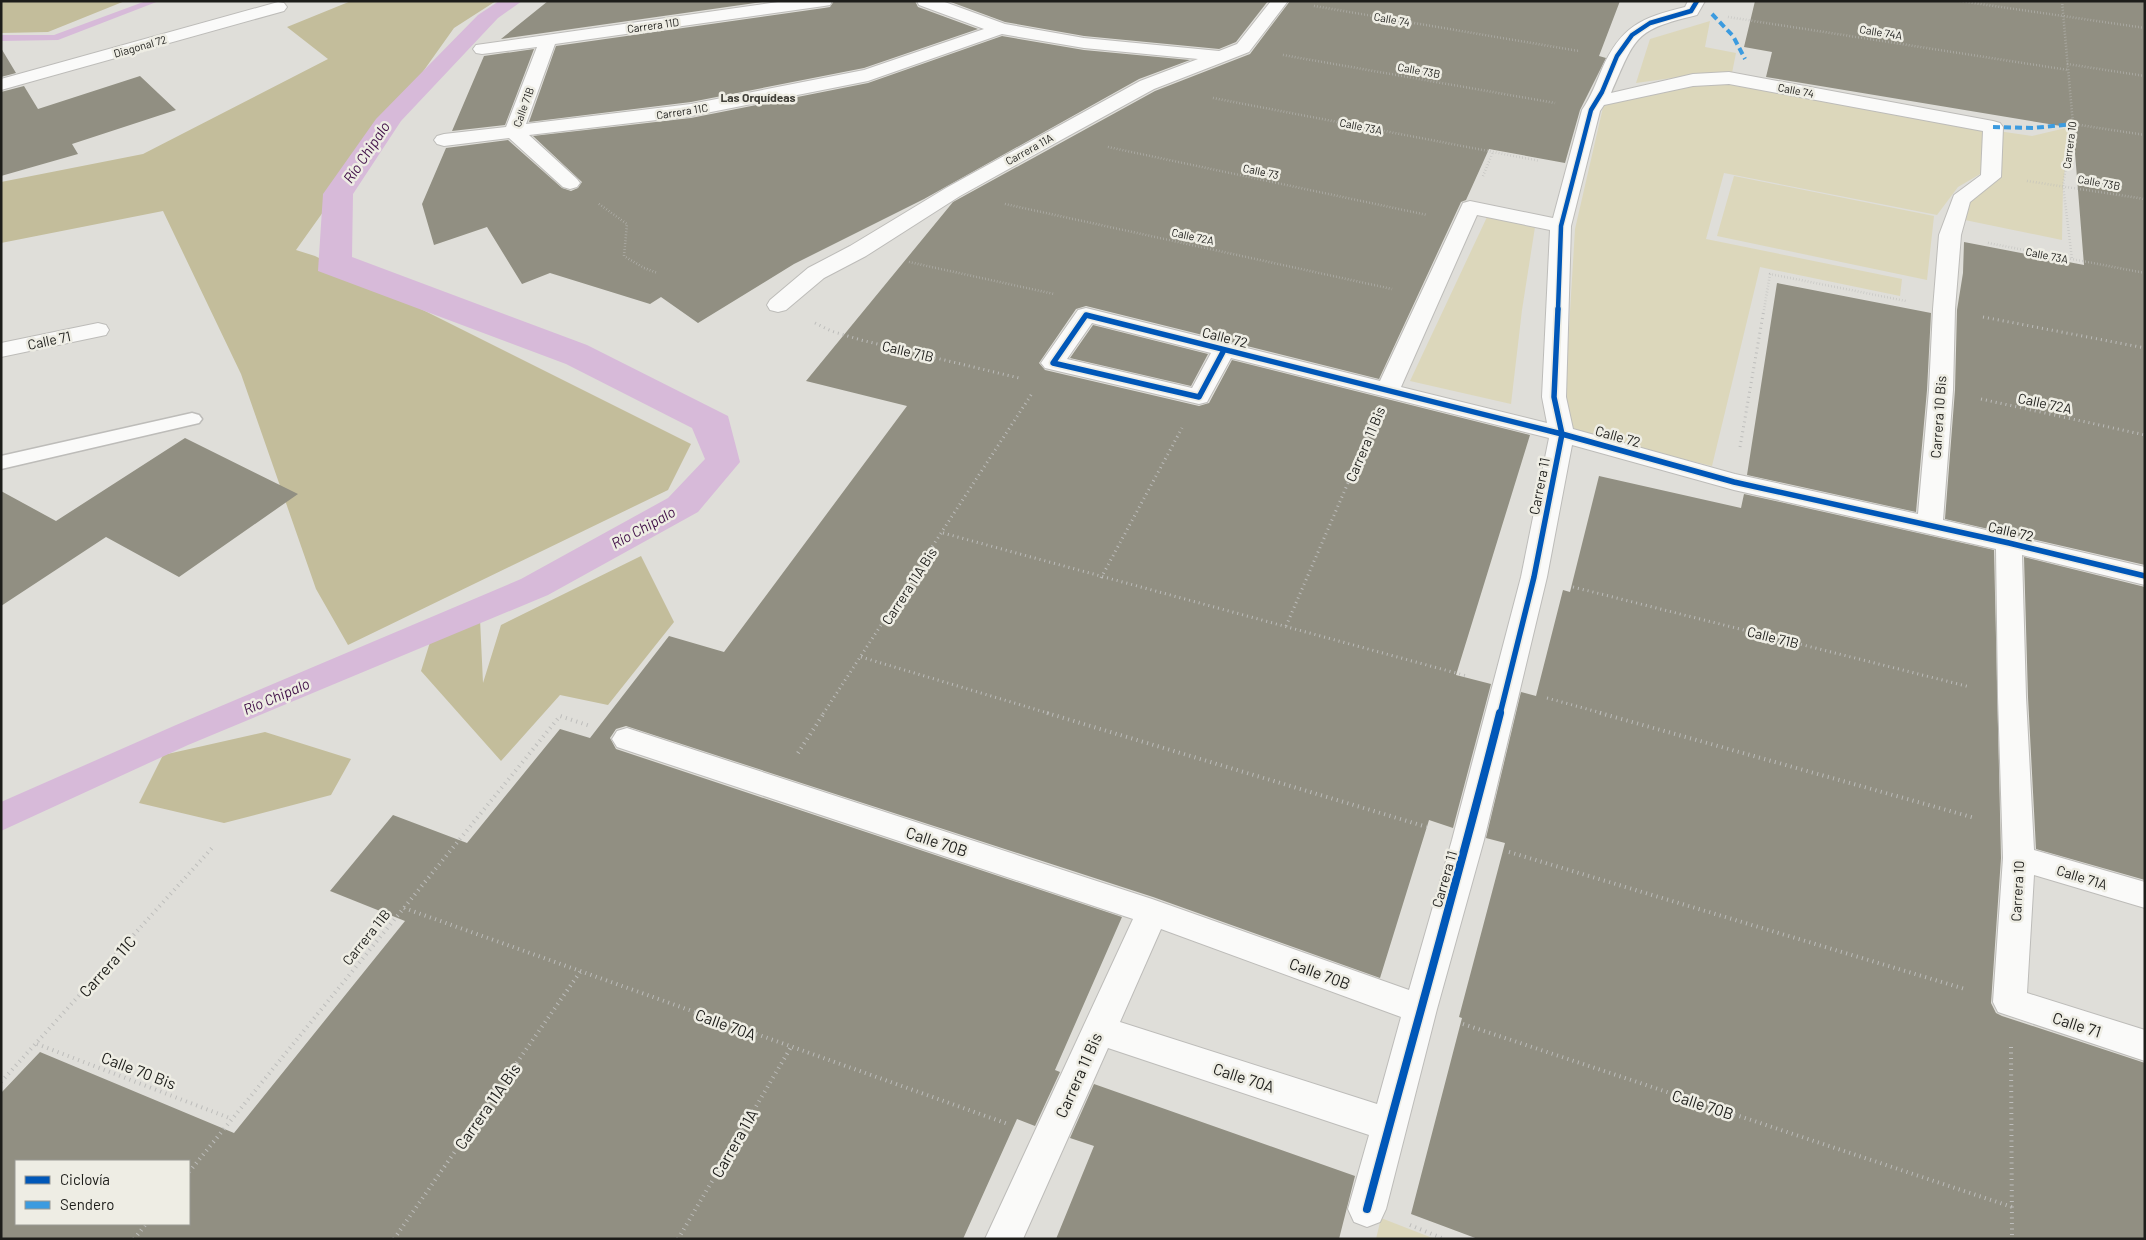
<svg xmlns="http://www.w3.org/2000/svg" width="2146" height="1240" font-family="Barlow,sans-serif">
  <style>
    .green { fill: #dcd7bb }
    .forest { fill: #c3bd9b }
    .water { fill: #d7bad9 }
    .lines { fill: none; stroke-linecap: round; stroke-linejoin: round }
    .stream { fill: #d7bad9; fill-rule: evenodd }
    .building { fill: #918f82; fill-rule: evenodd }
    .service-casing { stroke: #bdbcb9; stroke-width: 3 }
    .minor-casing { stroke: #bdbcb9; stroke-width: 2 }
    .path-far2 { stroke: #bdbdbb; stroke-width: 2.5; stroke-dasharray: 0.5 2.5; stroke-linecap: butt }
    .path-far1 { stroke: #bdbdbb; stroke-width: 3; stroke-dasharray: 1 4; stroke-linecap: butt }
    .path { stroke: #bdbdbb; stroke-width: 4; stroke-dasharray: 1 4.5; stroke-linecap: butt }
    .service { fill: #fafaf9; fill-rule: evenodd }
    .minor { fill: #fafaf9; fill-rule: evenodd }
    .quiet { stroke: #3c9bdf; stroke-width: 4; stroke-dasharray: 7 4; stroke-linecap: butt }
    .cycleway-far2-casing { stroke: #eeede4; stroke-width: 7 }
    .cycleway-far1-casing { stroke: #eeede4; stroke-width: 9 }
    .cycleway-casing { stroke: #eeede4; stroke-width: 11 }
    .cycleway-far2 { stroke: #0057b8; stroke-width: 4.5 }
    .cycleway-far1 { stroke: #0057b8; stroke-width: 5.5 }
    .cycleway { stroke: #0057b8; stroke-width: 8 }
    .labels { text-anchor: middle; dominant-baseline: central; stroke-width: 5; stroke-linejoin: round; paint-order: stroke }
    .far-street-label { font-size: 11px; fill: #1d1d1a; stroke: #eeede4 }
    .far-neighbourhood-label { font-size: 12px; font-weight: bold; fill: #403f38; stroke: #eeede4 }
    .street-label { font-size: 14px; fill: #1d1d1a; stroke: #eeede4 }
    .water-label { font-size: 15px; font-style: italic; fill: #411048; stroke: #eeede4 }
    .near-street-label { font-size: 16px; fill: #1d1d1a; stroke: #eeede4 }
  </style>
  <rect width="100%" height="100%" fill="#dfded9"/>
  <!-- green -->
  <path class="green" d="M 1710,21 L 1705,47 L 1736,53 L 1732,73 L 1694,75 L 1636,83 L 1650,39 Z
    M 1727,81 L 1986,128 L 1982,173 L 1958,187 L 1937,215 L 1724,173 L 1706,239 L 1902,279 L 1900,296 L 1760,267 L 1712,466 L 1577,433 L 1564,412 L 1575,229 L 1604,103 L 1696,83 Z
    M 2070,127 L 2063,185 L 2062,240 L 1960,219 L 1965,200 L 1995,176 L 1998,131 L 2032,136 Z
    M 1734,176 L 1934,216 L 1927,280 L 1717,236 Z
    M 1487,217 L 1535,227 L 1522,310 L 1511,404 L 1410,381 Z
    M 1381,1218 L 1435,1239 L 1376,1239 Z"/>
  <!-- forest -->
  <path class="forest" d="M 1,1 L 125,1 L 48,32 L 1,33 Z
    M 351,1 L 496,1 L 454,28 L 296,250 L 315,256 L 691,444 L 668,490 L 348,645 L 316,589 L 241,374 L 163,211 L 1,243 L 1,182 L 143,154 L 328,59 L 287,27 Z
    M 641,556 L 674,622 L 608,705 L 560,695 L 501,761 L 421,671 L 431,639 L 480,619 L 483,683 L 501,625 Z
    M 265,732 L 351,759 L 331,795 L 224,823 L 139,803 L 163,755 Z"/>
  <!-- water -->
  <path class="water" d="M 499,1 L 522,1 L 498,18 L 401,121 L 353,194 L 352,257 L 587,345 L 728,416 L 740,462 L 698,512 L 548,595 L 188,745 L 1,831 L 1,802 L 176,725 L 521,579 L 668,498 L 705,459 L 692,428 L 566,364 L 318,271 L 323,194 L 376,119 L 478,15 Z"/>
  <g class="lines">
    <!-- stream -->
    <path class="stream" d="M 146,1 L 159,1 L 58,40 L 1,41 L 1,35 L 54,35 Z"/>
  </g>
  <!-- building -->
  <path class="building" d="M 548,1 L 770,1 L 501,39 Z
    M 834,1 L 915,1 L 918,7 L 978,29 L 864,68 L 691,102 L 529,122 L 556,46 L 824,8 L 830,7 Z
    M 948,1 L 1268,1 L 1236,42 L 1219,49 L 1084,36 L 1005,22 Z
    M 1290,1 L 1620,1 L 1599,56 L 1606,58 L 1580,110 L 1565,163 L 1489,149 L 1466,200 L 1461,202 L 1379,379 L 1086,306 L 1076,309 L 1039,363 L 1045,370 L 1199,406 L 1209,403 L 1232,360 L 1530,435 L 1456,675 L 1491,684 L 1453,828 L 1429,820 L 1380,978 L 1153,897 L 626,726 L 616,729 L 610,738 L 616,749 L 1122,917 L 1055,1070 L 1060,1072 L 1035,1126 L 1017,1119 L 963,1239 L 1,1239 L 1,1093 L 40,1052 L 234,1133 L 405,921 L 330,891 L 393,815 L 467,843 L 560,729 L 590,738 L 669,636 L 724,652 L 907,406 L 806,381 L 953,202 L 1155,91 L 1250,54 ZM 16,1161 L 189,1161 L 189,1224 L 16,1224 Z
    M 1755,1 L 2145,1 L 2145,565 L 1945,519 L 1955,390 L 1957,310 L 1963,273 L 1964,242 L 2084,265 L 2073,128 L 1766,77 L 1772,52 L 1744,47 Z
    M 1002,36 L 1084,50 L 1190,60 L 1139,79 L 924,199 L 794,264 L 698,323 L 661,297 L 650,304 L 550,273 L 522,284 L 487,227 L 434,245 L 422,204 L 446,148 L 508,140 L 562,188 L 571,191 L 578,188 L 582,182 L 533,136 L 691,118 L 868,83 Z
    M 1,48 L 16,73 L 1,77 Z
    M 534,49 L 505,125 L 452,131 L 484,56 Z
    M 140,76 L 176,110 L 72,144 L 78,154 L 1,176 L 1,92 L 24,86 L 38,109 Z
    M 1777,283 L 1931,313 L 1927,390 L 1916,512 L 1747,475 Z
    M 1093,325 L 1208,354 L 1191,386 L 1070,358 Z
    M 185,438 L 298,494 L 179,577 L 106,537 L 1,606 L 1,491 L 56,521 Z
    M 1599,476 L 1741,508 L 1744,494 L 1994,550 L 2001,858 L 1991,1003 L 1996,1013 L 2002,1016 L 2145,1063 L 2145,1239 L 1478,1239 L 1411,1214 L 1462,1018 L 1459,1017 L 1505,843 L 1486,838 L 1521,692 L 1536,696 L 1563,590 L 1570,592 Z
    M 2024,557 L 2145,587 L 2145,880 L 2036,849 L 2028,697 Z
    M 1094,1084 L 1355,1176 L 1339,1239 L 1056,1239 L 1094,1146 L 1070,1138 Z"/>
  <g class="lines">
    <defs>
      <path id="service" d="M 192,413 L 199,415 L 202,419 L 199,423 L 1,469 L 1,456 Z"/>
      <path id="minor" d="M 785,1 L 832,1 L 830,5 L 824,6 L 555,44 L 526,124 L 691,104 L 864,70 L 984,29 L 919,5 L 917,1 L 942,1 L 1005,24 L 1084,38 L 1219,51 L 1237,44 L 1271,1 L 1288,1 L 1249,52 L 1154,89 L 1061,140 L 960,196 L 866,256 L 824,278 L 786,310 L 778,312 L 770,310 L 767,305 L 770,300 L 808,268 L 850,246 L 946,188 L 1140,81 L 1198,59 L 1084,48 L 1002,34 L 868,81 L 691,116 L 529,135 L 577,179 L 580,183 L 577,187 L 570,189 L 563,187 L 509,138 L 444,146 L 437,144 L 434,140 L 437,136 L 444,134 L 506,127 L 537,47 L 482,54 L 476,53 L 473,49 L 476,45 Z
        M 1688,1 L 1705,1 L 1697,15 C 1634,30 1636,36 1611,93 L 1693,74 L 1729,72 L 1993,121 L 2000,123 L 2003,127 L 2001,177 L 1970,202 L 1961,235 L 1955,309 L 1953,390 L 1943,520 L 2145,567 L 2145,585 L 2022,555 L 2026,697 L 2034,850 L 2145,882 L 2145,908 L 2034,875 L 2027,993 L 2145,1030 L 2145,1061 L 1998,1012 L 1993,1002 L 2003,858 L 1998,697 L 1996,549 L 1734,490 L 1572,445 L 1547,577 L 1484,840 L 1437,1009 L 1386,1209 L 1380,1222 L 1367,1227 L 1354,1222 L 1348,1209 L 1369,1135 L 1108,1048 L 1023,1239 L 985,1239 L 1133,919 L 617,747 L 612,739 L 617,731 L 627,728 L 1152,899 L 1409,990 L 1452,840 L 1521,577 L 1549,438 L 1231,358 L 1207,402 L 1199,404 L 1045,368 L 1041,363 L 1078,310 L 1086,308 L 1380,381 L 1463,203 L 1470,201 L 1553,218 L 1582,110 C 1591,97 1596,83 1602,69 C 1621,26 1641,18 1685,7 ZM 1729,84 L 1983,131 L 1981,175 L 1954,195 L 1939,235 L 1933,309 L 1929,390 L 1918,514 L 1735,474 L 1573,429 L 1566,397 L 1571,226 L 1600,111 L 1604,105 L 1693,86 ZM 1477,215 L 1550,230 L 1542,397 L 1547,423 L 1401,387 ZM 1092,323 L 1211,353 L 1192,388 L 1067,359 ZM 1161,929 L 1401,1017 L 1377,1104 L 1120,1022 Z
        M 278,2 L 284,3 L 287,7 L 284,11 L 1,90 L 1,79 Z
        M 98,323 L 106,325 L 109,330 L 106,335 L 1,357 L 1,343 Z"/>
    </defs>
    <!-- service casing -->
    <use href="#service" class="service-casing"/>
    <!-- minor casing -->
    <use href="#minor" class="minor-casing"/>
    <!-- path-far2 -->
    <path class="path-far2" d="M 1960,1 L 2145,28
      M 2062,1 L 2073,124 L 2063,185 L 2072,259
      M 1314,6 L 1579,51
      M 1728,17 L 2068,70
      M 1283,55 L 1555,103
      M 2067,64 L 2145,76
      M 1213,98 L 1540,161
      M 2073,124 L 2145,135
      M 1108,147 L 1427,215
      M 1483,176 L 1493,152
      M 2027,181 L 2145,199
      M 599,204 L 627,224 L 624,256 L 644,268 L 658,273
      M 1005,204 L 1392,289
      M 1988,243 L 2145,273
      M 909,262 L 1054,294
      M 1764,310 L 1770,274 L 1906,301"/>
    <!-- path-far1 -->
    <path class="path-far1" d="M 1983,317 L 2145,348
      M 815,323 L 831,331 L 861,340 L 1019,378
      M 1981,399 L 2145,435
      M 1740,447 L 1764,309
      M 943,533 L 1467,676
      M 1101,578 L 1182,428
      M 1573,587 L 1970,687
      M 1286,626 L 1374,423
      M 861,657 L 1051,714
      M 1547,698 L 1605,714
      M 823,714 L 1033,392"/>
    <!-- path -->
    <path class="path" d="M 1047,713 L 1427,827
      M 1600,713 L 1975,818
      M 798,753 L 824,713
      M 1509,852 L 1965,989
      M 404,908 L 1008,1124
      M 1463,1024 L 2012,1207
      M 37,1044 L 232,1119
      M 2011,1047 L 2012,1239
      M 1,1082 L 212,848
      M 189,1172 L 560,716 L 590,726
      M 1410,1225 L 1444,1239
      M 134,1239 L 146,1224
      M 394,1239 L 580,972
      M 678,1239 L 791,1047"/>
    <!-- service -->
    <use href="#service" class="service"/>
    <!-- minor -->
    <use href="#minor" class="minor"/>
    <!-- quiet -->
    <path class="quiet" d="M 1712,14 L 1733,36 L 1745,59
      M 1993,127 L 2033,128 L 2073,124"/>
    <defs>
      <path id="cycleway-far2" d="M 1558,310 L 1561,226 L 1591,110 L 1602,92 L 1617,56 L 1632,35 L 1650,23 L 1691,11 L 1697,1"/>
      <path id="cycleway-far1" d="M 1224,350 L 1199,397 L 1053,363 L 1086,315 L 1562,434 L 1734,482 L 2009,543 L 2145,576
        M 1500,714 L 1534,577 L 1562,434 L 1554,397 L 1558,309"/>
      <path id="cycleway" d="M 1367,1209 C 1411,1043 1458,879 1500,713"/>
    </defs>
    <!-- cycleway-far2 casing -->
    <use href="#cycleway-far2" class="cycleway-far2-casing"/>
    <!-- cycleway-far1 casing -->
    <use href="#cycleway-far1" class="cycleway-far1-casing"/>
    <!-- cycleway casing -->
    <use href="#cycleway" class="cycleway-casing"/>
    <!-- cycleway-far2 -->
    <use href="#cycleway-far2" class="cycleway-far2"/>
    <!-- cycleway-far1 -->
    <use href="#cycleway-far1" class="cycleway-far1"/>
    <!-- cycleway -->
    <use href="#cycleway" class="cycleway"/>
  </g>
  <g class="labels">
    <!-- far-street labels -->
    <g class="far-street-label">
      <text transform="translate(1392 19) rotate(10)">Calle 74</text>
      <text transform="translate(653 25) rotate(-8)">Carrera 11D</text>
      <text transform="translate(1881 32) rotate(9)">Calle 74A</text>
      <text transform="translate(140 46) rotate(-16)">Diagonal 72</text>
      <text transform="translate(1419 70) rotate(10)">Calle 73B</text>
      <text transform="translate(1796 90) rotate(11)">Calle 74</text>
      <text transform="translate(523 107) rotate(-70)">Calle 71B</text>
      <text transform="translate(682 111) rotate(-9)">Carrera 11C</text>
      <text transform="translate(1361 126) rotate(11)">Calle 73A</text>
      <text transform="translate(2069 145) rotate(-83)">Carrera 10</text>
      <text transform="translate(1029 149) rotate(-29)">Carrera 11A</text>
      <text transform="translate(1261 171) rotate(12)">Calle 73</text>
      <text transform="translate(2099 182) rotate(10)">Calle 73B</text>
      <text transform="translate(1193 236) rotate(12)">Calle 72A</text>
      <text transform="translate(2047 255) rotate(11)">Calle 73A</text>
    </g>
    <!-- far-neighbourhood labels -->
    <g class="far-neighbourhood-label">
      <text x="758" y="97">Las Orquídeas</text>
    </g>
    <!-- street labels -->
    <g class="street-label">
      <text transform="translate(1225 337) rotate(14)">Calle 72</text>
      <text transform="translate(49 340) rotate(-12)">Calle 71</text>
      <text transform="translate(908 351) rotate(13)">Calle 71B</text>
      <text transform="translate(2045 403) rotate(12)">Calle 72A</text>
      <text transform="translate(1938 417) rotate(-86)">Carrera 10 Bis</text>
      <text transform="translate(1618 436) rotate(16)">Calle 72</text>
      <text transform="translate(1365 444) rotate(-67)">Carrera 11 Bis</text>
      <text transform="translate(1539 486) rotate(-79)">Carrera 11</text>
      <text transform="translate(2011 531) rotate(13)">Calle 72</text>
      <text transform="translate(909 586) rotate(-57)">Carrera 11A Bis</text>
      <text transform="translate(1773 637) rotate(14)">Calle 71B</text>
      <text transform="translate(2082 877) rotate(17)">Calle 71A</text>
      <text transform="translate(1444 879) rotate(-74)">Carrera 11</text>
      <text transform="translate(2017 891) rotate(-87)">Carrera 10</text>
      <text transform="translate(366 937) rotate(-51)">Carrera 11B</text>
    </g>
    <!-- water labels -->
    <g class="water-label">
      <text transform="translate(366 152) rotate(-56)">Río Chipalo</text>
      <text transform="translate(643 527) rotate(-29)">Río Chipalo</text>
      <text transform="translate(276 696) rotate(-23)">Río Chipalo</text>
    </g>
    <!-- near-street labels -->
    <g class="near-street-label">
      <text transform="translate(937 841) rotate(18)">Calle 70B</text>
      <text transform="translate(107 966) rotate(-48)">Carrera 11C</text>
      <text transform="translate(1320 973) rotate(20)">Calle 70B</text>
      <text transform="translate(726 1024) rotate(20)">Calle 70A</text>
      <text transform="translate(2077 1024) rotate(18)">Calle 71</text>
      <text transform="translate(139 1070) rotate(21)">Calle 70 Bis</text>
      <text transform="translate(1078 1075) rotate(-66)">Carrera 11 Bis</text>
      <text transform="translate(1244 1077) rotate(18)">Calle 70A</text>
      <text transform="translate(1703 1104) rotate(18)">Calle 70B</text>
      <text transform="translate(487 1106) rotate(-55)">Carrera 11A Bis</text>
      <text transform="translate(734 1143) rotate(-60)">Carrera 11A</text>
    </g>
  </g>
  <!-- border -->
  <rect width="2146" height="1240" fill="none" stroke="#1d1d1a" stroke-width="5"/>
  <!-- legend -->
  <rect x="15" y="1160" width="175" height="65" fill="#eeede4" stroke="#9a9a93"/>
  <rect x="25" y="1176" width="25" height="8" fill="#0057b8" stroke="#9a9a93"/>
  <text x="60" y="1185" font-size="15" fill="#1d1d1a">Ciclovía</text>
  <rect x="25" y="1201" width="25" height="8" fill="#3c9bdf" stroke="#9a9a93"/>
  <text x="60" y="1210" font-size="15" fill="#1d1d1a">Sendero</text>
</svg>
